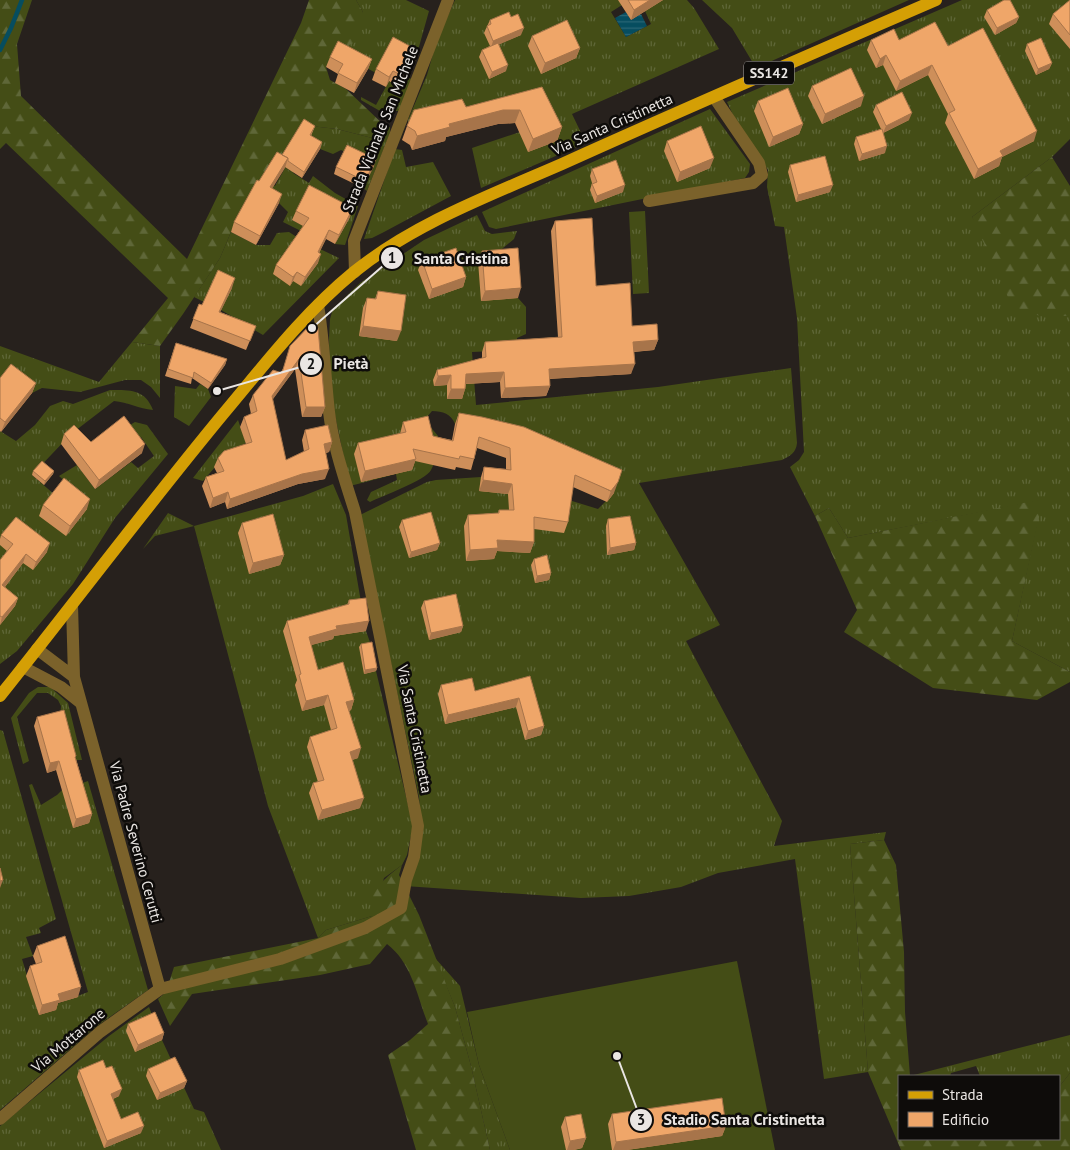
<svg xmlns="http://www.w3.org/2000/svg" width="1070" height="1150" font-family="'PT Sans',sans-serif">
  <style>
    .grass { fill: url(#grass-tufts) }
    .forest { fill: url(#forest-firs) }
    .pitch { fill: #444d16 }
    .water { fill: url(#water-rules) }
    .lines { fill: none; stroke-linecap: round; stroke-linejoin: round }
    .stream { stroke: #064d5f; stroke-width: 4.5 }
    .minor { stroke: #7b622b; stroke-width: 12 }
    .major { stroke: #d49f05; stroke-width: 12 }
    .wall { fill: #ce8f5a }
    .shaded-wall { fill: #a7744a }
    .building { fill: #efa669; stroke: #a7744a }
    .labels { text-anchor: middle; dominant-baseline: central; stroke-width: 5; stroke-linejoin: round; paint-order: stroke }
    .shield { fill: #0e0c0a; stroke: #a8a5a2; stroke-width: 1 }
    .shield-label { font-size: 14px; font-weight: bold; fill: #eae6e3 }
    .street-label { font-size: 15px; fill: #eae6e3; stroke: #0e0c0a }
    .leader { fill: none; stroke: #eae6e3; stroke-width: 2 }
    .callout-dot { fill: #eae6e3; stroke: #0e0c0a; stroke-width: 2 }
    .mark-label { font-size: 15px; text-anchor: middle; font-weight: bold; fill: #111 }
    .callout-label { font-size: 16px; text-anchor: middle; font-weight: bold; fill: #eae6e3; stroke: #0e0c0a; stroke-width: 5; stroke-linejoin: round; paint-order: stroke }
  </style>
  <defs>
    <pattern id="grass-tufts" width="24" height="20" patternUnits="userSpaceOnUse" patternTransform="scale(1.25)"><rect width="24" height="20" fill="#444d16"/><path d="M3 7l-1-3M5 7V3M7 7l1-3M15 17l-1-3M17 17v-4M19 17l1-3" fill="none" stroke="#5f6738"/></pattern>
    <pattern id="forest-firs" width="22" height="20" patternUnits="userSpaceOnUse" patternTransform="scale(1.25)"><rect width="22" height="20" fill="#444d16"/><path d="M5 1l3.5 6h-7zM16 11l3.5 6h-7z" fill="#5f6738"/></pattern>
    <pattern id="water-rules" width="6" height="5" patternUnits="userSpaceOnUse" patternTransform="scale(1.25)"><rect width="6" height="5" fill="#064d5f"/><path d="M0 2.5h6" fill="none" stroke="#2a6776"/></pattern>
  </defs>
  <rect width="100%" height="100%" fill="#27211d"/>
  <!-- grass -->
  <path class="grass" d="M 356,0 L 406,0 L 429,11 L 415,61 L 390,48 L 376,73 L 335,51 L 363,12 Z
    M 455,0 L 619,0 L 622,5 L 611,12 L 626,37 L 651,24 L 645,11 L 662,0 L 687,0 L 694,8 L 719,49 L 572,114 L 586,143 L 481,188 L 472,148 L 520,132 L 557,141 L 493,104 L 408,124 L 408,120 L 427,75 L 437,40 Z
    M 702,0 L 909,0 L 756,68 L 732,28 Z
    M 962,0 L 1070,0 L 1070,139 L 1052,157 L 972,217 L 1040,316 L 1070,316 L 1070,672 L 1012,641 L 1042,500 L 848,538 L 829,508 L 815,516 L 790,467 L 799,460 L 804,452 L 797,318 L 784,227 L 775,226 L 767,187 L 768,170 L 735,119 L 727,102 Z
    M 407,76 L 411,79 L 400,111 L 380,111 L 361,100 L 361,97 L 376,105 L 389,81 L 401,87 Z
    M 710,109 L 750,164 L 749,172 L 745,178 L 496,229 L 489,227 L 482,212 Z
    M 302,125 L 337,129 L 380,140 L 385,126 L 390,127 L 390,133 L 367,191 L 363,188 L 374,166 L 341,150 L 333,154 L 320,149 Z
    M 395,149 L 402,150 L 406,167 L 433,162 L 451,196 L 384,232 L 372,238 L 364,239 Z
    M 285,168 L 309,183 L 313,176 L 335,193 L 358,206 L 345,245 L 335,244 L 349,217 L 292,220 L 309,229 L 307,234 L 283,222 L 288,212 L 279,203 L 263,179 L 275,186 Z
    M 645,211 L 649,293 L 633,294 L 629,212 Z
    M 477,215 L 485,231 L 492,234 L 517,231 L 514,239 L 497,253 L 518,298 L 526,307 L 526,334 L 517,338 L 517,350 L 472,352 L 476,405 L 658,387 L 791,368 L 797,443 C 796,453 790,456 782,460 L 639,483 L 720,625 L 686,641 L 782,821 L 774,846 L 886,832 L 884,840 L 850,844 L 868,1072 L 824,1079 L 795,859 L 718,873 L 681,887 L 629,896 L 581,898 L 405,886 L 421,826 L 419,797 L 360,515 L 427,482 L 436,480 L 481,477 L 504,480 L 598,509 L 614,493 L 478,428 L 455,424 C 451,414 443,411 432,411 L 427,417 L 429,425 L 438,436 C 437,446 437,460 431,470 C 426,480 382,496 370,502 L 367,500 L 371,492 L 397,480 L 396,474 L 350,486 L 330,392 L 329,339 L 330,319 L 333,309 L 360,283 L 424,240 Z
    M 231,232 L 256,245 L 270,245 L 277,233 L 289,232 L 303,241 L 339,258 L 263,335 L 221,310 L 231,288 L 204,302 L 194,297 L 220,258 Z
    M 132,342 L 160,346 L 160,398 L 151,387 L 141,380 L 125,380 L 80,392 L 42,388 L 32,393 L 8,374 L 0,384 L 0,346 L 99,382 Z
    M 200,384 L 208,389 L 211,397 L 189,426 L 174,417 L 175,386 L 196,389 Z
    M 110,390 C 130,390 145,389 153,410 C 139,409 128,402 114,401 L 71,434 L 32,475 L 55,495 L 70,486 L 59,476 L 77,465 L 95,489 L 131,462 L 138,468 L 154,456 L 141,437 L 131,439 L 123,429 L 135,422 L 147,425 L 168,454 L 115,518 L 73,584 L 17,651 L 0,664 L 0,431 L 16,441 L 35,425 L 50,406 L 63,401 L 73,404 Z
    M 238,420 L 246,443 C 227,452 216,466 203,481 L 193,478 Z
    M 333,484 L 346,515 L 366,631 L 371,645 L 376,671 L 413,826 L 407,855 L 402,865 L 384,878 L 372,916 L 326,930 L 318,938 L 268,806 L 194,526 L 155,536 L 143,549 L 168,513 L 194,526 L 303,496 Z
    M 38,687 L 50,687 L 68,703 L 82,760 L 72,760 L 60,719 L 61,706 L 58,700 L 48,693 L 37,693 L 17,717 L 29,761 L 23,764 L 11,718 L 29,693 Z
    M 0,730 L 3,731 L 56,919 L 39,928 L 41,933 L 26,937 L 33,956 L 22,959 L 39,1015 L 56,1010 L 54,1005 L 88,992 L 29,785 L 32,784 L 41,805 L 57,795 L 62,790 L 88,781 L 148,990 L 97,1026 L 0,1110 Z
    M 435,958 L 460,986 L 479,1065 L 510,1150 L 490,1150 L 471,1066 L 455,1007 Z
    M 149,1007 L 162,1040 L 194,1109 L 204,1112 L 221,1150 L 0,1150 L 0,1126 L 109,1036 Z
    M 1070,1035 L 1070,1073 L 1059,1087 L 1059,1076 L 980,1076 L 976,1066 L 951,1073 L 950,1076 L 910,1076 Z"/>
  <!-- forest -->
  <path class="forest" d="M 0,0 L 32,0 L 17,44 L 21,96 L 187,259 L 301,23 L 309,0 L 356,0 L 363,12 L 356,42 L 335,51 L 326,67 L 330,80 L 346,89 L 385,126 L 380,140 L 337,129 L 302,125 L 298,165 L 293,173 L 274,161 L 253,190 L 231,232 L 220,258 L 183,314 L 160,346 L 132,342 L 168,298 L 6,143 L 0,149 Z
    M 1052,157 L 1070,186 L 1070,316 L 1040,316 L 1012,306 L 972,217 Z
    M 1043,499 L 1012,641 L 1070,672 L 1070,682 L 1037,700 L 933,688 L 844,632 L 857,610 L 815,516 L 829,508 L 848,538 Z
    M 884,840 L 896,865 L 904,952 L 905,1012 L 910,1076 L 899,1076 L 899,1139 L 1059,1139 L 1059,1087 L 1070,1073 L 1070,1150 L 901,1150 L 868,1072 L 850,844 Z
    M 402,865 L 399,875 L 419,915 L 455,1007 L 471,1066 L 490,1150 L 416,1150 L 388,1055 L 410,1040 L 428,1024 C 417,996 412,963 387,944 L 370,964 L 320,975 L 192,994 L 170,1026 L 158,999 L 166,992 L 174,967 L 318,938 L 326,930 L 372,916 C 365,893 385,878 402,865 Z"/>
  <!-- pitch -->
  <path class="pitch" d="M 737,961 L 775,1150 L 510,1150 L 479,1065 L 467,1012 Z"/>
  <!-- water -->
  <path class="water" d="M 626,12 L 631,20 L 641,14 L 647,26 L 626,37 L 615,18 Z"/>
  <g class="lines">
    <!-- stream -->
    <path class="stream" d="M 0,50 L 11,28 L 22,0"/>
    <!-- minor -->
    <path class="minor" d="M 649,201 L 753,183 L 762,175 L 759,163 L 714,97
      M 355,272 L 354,241 L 448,0
      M 72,605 L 74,677 L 160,989
      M 37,649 L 74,677
      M 23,667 L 61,687 L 81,703
      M 0,1119 L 100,1032 L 160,989 L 280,959 L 365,928 L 401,908 L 406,880 L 414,857 L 418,826 L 355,512 C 345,480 333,446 329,412 C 325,376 324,341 318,305"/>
    <!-- major -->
    <path class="major" d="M 0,696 C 75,602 147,506 224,413 C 265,364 304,313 354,272 C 415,223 491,195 562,164 C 686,108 811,54 936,0"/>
  </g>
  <!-- wall -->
  <path class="wall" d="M 618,0 L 663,0 L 631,20 Z
    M 1070,0 L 1070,49 L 1049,24 L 1053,14 Z
    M 987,10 L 1019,17 L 1016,23 L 995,35 L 984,17 Z
    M 490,20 L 521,35 L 499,44 L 506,71 L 489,79 L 479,57 L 482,50 L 490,46 L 484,33 Z
    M 532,36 L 580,48 L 576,58 L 541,74 L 528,46 Z
    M 871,40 L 899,40 L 948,46 L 1034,141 L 1002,157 L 999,166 L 974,179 L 945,123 L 948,114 L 928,75 L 896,91 L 883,65 L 876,68 L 867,50 Z
    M 1027,44 L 1052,63 L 1049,69 L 1036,75 L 1025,51 Z
    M 419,51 L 415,61 L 401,88 L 389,81 L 386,87 L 372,80 L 376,69 Z
    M 330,57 L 372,59 L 368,69 L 354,93 L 335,83 L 338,74 L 326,67 Z
    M 812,86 L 861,106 L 822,124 L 808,96 Z
    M 542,87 L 562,127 L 557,141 L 528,152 L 515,123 L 498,124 L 446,137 L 445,141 L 412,150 L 410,145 L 402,140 L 407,126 L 466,107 Z
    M 758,101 L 803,124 L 799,134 L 769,147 L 754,111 Z
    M 876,105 L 909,120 L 883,133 L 885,153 L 859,161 L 854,144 L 856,137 L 881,129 L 873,112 Z
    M 315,126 L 311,136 L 322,142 L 320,149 L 302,178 L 285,167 L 272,188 L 279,203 L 256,245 L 231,232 L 234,222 L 282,155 Z
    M 667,141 L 710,168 L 677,182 L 664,151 Z
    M 790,165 L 830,192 L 796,202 L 788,172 Z
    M 374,166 L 363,188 L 334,174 L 336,167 Z
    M 592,169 L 623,192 L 595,203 L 590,190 L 592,183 L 590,176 Z
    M 296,211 L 350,217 L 335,244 L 326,239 L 319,253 L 318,263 L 301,286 L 293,281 L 290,286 L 273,274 L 276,265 L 303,226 L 292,220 Z
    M 555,221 L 596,286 L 632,326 L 658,340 L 654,350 L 634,352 L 631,374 L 549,379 L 550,386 L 546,396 L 501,398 L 500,382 L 466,384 L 465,389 L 462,399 L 447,399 L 447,385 L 434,386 L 433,380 L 437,370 L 482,358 L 482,352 L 485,342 L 558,337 L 551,231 Z
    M 482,251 L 518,298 L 481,301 L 478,261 Z
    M 422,260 L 466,277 L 463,287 L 429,299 L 418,270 Z
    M 232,288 L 220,312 L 256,326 L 246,350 L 190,328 L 199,304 L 202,305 Z
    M 378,291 L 397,341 L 359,336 L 363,308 L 367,298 L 375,299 Z
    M 310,325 L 325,407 L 321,417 L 302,417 L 295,369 L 272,400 L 286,460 L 304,452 L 302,440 L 305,430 L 332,442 L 329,452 L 326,453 L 325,479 L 298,484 L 227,509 L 225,502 L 210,508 L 202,486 L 206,477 L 217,473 L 214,467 L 218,458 L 246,444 L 240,427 L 244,417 L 251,414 L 249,404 L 253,395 L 281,372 Z
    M 176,343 L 227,359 L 225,365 L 208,389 L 192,378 L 191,384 L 165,376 Z
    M 0,378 L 36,383 L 32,393 L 1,432 L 0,431 Z
    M 459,413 L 614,493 L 607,502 L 573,487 L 568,522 L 564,533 L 534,529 L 534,542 L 530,553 L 497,551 L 494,559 L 466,561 L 464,526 L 468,515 L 498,513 L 499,510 L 509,510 L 508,494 L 479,491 L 481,477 L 484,467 L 506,469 L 506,458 L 477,448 L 471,470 L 456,467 L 455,470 L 415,461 L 412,470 L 361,482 L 354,454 L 358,443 L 400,434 L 403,422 L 433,436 L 452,440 L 455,424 Z
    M 64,434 L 91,442 L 142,453 L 95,489 L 61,444 Z
    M 33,471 L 54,471 L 53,474 L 44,485 L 32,475 Z
    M 43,505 L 87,509 L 66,536 L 39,516 Z
    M 608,519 L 636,543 L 634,550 L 607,555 L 606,526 Z
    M 402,520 L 440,543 L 437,550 L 409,558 L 399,527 Z
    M 242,523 L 284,555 L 280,565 L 249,574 L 238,533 Z
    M 1,535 L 47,552 L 33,570 L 23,563 L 5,587 L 18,598 L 15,606 L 0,625 L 0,560 L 7,551 L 0,545 L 0,539 Z
    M 534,559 L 551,573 L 549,580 L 535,583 L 531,565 Z
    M 349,600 L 366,631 L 334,636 L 333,639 L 311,645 L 318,670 L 354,700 L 351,710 L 349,711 L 358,758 L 352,760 L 360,808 L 318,820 L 309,793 L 313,783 L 318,782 L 307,747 L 310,737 L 331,730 L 324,705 L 302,711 L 295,685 L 297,680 L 283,631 L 287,621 L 347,605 Z
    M 424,601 L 463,626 L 461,632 L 429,640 L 421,608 Z
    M 361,644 L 377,668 L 376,671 L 364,674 L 359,647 Z
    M 530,676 L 544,726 L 541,735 L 525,740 L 516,707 L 445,724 L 438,694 L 441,685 L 475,691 Z
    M 37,717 L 76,759 L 92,814 L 89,823 L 73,828 L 56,770 L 47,773 L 34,726 Z
    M 37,946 L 78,997 L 58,1003 L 56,1010 L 39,1015 L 26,976 L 30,966 L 36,964 L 33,956 Z
    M 128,1024 L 164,1033 L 162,1040 L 135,1052 L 126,1031 Z
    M 106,1068 L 119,1096 L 113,1099 L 121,1119 L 141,1133 L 104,1148 L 77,1077 L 79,1070 Z
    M 148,1069 L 187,1081 L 184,1088 L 157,1100 L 146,1076 Z
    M 612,1114 L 726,1126 L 722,1136 L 627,1150 L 612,1150 L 608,1124 Z
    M 565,1117 L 586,1138 L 582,1148 L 574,1150 L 566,1150 L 561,1127 Z"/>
  <!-- shaded-wall -->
  <path class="shaded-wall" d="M 650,0 L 663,0 L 631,20 L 634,10 Z
    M 1019,17 L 1016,23 L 995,35 L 997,28 Z
    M 524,28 L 521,35 L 491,48 L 493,41 Z
    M 580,48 L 576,58 L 541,74 L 545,63 Z
    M 419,51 L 415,61 L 401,88 L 405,77 Z
    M 886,55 L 883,65 L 876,68 L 880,59 Z
    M 372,59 L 368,69 L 354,93 L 357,83 Z
    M 1052,63 L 1049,69 L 1036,75 L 1038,69 Z
    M 508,65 L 506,71 L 489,79 L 492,72 Z
    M 932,65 L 928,75 L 896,91 L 900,81 Z
    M 393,71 L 389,81 L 386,87 L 389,77 Z
    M 864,96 L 861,106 L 822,124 L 825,114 Z
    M 503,110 L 520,110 L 515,123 L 498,124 L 446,137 L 445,141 L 412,150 L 417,136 L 449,124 Z
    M 912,113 L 909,120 L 883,133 L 886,126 Z
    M 803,124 L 799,134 L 769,147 L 773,137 Z
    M 562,127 L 557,141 L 528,152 L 533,139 Z
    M 1037,131 L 1034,141 L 1002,157 L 999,166 L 974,179 L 978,169 L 1000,151 Z
    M 322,142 L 320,149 L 302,178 L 304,172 Z
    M 887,146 L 885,153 L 859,161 L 862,154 Z
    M 288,158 L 285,168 L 267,197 L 270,187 Z
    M 714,158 L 710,168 L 677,182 L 680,172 Z
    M 376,159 L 374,166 L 363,188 L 365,181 Z
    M 625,185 L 623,192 L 595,203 L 597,196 Z
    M 833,185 L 830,192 L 796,202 L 798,195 Z
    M 282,194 L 279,203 L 256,245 L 260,236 Z
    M 353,208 L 350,217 L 335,244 L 339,235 Z
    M 329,230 L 326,239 L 315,261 L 318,252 Z
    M 321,254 L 318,263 L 301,286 L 305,277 Z
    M 297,272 L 293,281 L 290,286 L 293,277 Z
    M 466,277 L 463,287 L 429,299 L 432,289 Z
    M 235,278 L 232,288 L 216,321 L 219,312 Z
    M 521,288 L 518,298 L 481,301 L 485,291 Z
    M 363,326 L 401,331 L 397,341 L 359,336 Z
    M 658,340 L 654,350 L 630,352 L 633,342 Z
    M 227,359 L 225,365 L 208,389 L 211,383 Z
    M 299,359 L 295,369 L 268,406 L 272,396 Z
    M 635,364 L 631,374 L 545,379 L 549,369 Z
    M 504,372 L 500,382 L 463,384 L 466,374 Z
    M 451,375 L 447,385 L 434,386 L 438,376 Z
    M 36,383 L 32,393 L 1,432 L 5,422 Z
    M 550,386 L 546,396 L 501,398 L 505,388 Z
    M 451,389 L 465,389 L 462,399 L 447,399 Z
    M 306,407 L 325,407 L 321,417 L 302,417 Z
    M 332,442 L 329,452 L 320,454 L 324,444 Z
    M 145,444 L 142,453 L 95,489 L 99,480 Z
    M 416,459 L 412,470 L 361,482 L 365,471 Z
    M 329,469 L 325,479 L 298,484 L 227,509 L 230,499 L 302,474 Z
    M 54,471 L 53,474 L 44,485 L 45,481 Z
    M 483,480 L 512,484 L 508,494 L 479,491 Z
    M 618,482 L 614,493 L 607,502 L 611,491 Z
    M 228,492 L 225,502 L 210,508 L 213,498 Z
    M 90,499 L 87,509 L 66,536 L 70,526 Z
    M 497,540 L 534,542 L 530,553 L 497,551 L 494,559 L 466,561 L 470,550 Z
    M 50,543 L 47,552 L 33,570 L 36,562 Z
    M 440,543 L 437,550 L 409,558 L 411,552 Z
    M 636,543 L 634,550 L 607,555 L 610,548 Z
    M 26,554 L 23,563 L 0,593 L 2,585 Z
    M 284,555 L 280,565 L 249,574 L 253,563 Z
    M 551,573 L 549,580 L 535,583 L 537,576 Z
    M 18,598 L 15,606 L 0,625 L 2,617 Z
    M 369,621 L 366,631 L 334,636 L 333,639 L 305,647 L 309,637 L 336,626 Z
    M 463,626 L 461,632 L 429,640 L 431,633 Z
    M 377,668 L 376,671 L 364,674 L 365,670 Z
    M 328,695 L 324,705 L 302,711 L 306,701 Z
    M 519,698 L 516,707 L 445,724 L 448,715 Z
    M 354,700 L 351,710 L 343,712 L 346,702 Z
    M 544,726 L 541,735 L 525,740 L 528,731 Z
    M 361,748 L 358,758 L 346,762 L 350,752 Z
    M 59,761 L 56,770 L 47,773 L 50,763 Z
    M 364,798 L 360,808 L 318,820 L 322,810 Z
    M 92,814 L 89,823 L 73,828 L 76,819 Z
    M 3,880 L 0,888 L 0,881 Z
    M 81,987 L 78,997 L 58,1003 L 56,1010 L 39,1015 L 42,1005 L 58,994 Z
    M 164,1033 L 162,1040 L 135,1052 L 138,1045 Z
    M 187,1081 L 184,1088 L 157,1100 L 160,1093 Z
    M 122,1089 L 119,1096 L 108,1101 L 111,1094 Z
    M 144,1126 L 141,1133 L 104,1148 L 107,1141 Z
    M 726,1126 L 722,1136 L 627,1150 L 613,1150 L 616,1142 Z
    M 586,1138 L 582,1148 L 574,1150 L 567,1150 L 570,1141 Z"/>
  <!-- building -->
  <path class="building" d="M 628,0 L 650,0 L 634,10 Z
    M 1004,0 L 1010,0 L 1019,17 L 997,28 L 987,10 Z
    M 1070,0 L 1070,35 L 1053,14 Z
    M 509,12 L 511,17 L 518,14 L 524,28 L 493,41 L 487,26 L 491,24 L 490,20 Z
    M 567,20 L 580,48 L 545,63 L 532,36 Z
    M 935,22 L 948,46 L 983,28 L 1037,131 L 1000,151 L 1003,156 L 978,169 L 949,113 L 955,110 L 932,65 L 900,81 L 886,55 L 880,59 L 871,40 L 894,29 L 899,40 Z
    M 393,37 L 419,51 L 405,77 L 393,71 L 389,77 L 376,69 Z
    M 1041,38 L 1052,63 L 1038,69 L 1027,44 Z
    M 338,41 L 372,59 L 357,83 L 338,73 L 343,64 L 330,57 Z
    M 498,43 L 508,65 L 492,72 L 482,50 Z
    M 851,68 L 864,96 L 825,114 L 812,86 Z
    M 542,87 L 562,127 L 533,139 L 520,110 L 503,110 L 449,124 L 450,127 L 417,136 L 415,131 L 407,126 L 414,110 L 462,99 L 466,107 Z
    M 788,88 L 803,124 L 773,137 L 758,101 Z
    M 902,92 L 912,113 L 886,126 L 876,105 Z
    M 304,119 L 315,126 L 310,135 L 322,142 L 304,172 L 288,161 L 288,158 L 282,155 Z
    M 701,126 L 714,158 L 680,172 L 667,141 Z
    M 882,129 L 887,146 L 862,154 L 856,137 Z
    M 347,145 L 376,159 L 365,181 L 336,167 Z
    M 277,152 L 288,158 L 270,187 L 282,194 L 260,236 L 234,222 L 257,180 L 259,181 Z
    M 825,156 L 833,185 L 798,195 L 790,165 Z
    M 616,160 L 625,185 L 597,196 L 592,184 L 597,182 L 592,169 Z
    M 309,185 L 353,208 L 339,235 L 329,230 L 318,252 L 321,254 L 305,277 L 297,272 L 293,277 L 276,265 L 309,218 L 296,211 Z
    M 592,218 L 596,286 L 630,283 L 632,326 L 657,324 L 658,340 L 633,342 L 635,364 L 549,369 L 550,386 L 505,388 L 504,372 L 466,374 L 465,389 L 451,389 L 451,375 L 438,376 L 437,370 L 486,357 L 485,342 L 562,337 L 555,221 Z
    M 456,248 L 466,277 L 432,289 L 422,260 Z
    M 518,248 L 521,288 L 485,291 L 482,251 Z
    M 218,270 L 235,278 L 219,312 L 256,326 L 250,341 L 193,319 L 199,304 L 202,305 Z
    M 378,291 L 406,295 L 401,331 L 363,326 L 367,298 L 376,299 Z
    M 310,325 L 318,328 L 325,407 L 306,407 L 299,359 L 272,396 L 286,460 L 309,449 L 305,430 L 328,425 L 332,442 L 324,444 L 329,469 L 302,474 L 230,499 L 228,492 L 213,498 L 206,477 L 224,471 L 218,458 L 224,451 L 252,442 L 244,417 L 257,411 L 253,395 L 273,370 L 282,373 L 290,346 Z
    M 176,343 L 227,359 L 211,383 L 194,372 L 193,378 L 168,369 Z
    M 11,364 L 36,383 L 5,422 L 0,418 L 0,378 Z
    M 459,413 L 482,417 L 524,427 L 622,470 L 618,482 L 611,491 L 575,475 L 568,522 L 534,517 L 534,542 L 497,540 L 498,548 L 470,550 L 468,515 L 499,513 L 499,510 L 514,510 L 512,484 L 483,480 L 484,467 L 511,470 L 510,448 L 479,437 L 474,459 L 460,456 L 459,459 L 413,449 L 416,459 L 365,471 L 358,443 L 406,432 L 403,422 L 428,416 L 433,436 L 453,441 Z
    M 124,416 L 145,444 L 99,480 L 64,434 L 74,425 L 91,442 Z
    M 42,461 L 54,471 L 45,481 L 33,471 Z
    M 64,478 L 90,499 L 70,526 L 43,505 Z
    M 431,512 L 440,543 L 411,552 L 402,520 Z
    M 273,514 L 284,555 L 253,563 L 242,523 Z
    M 630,516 L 636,543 L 610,548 L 608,519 Z
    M 16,517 L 50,543 L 36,562 L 26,554 L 2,585 L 18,598 L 2,617 L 0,616 L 0,560 L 13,544 L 1,535 Z
    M 547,555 L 551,573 L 537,576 L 534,559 Z
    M 456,594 L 463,626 L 431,633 L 424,601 Z
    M 366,598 L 369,621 L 336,626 L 337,629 L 309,637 L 318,670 L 343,662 L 354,700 L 346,702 L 361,748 L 350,752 L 364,798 L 322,810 L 313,783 L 324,780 L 310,737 L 337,728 L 328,695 L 306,701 L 299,675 L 301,674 L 287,621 L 349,604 L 349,600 Z
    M 372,642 L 377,668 L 365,670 L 361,644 Z
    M 530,676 L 544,726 L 528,731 L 519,698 L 448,715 L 441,685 L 472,678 L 475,691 Z
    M 64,710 L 76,756 L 75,757 L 92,814 L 76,819 L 59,761 L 50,763 L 37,717 Z
    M 0,868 L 3,880 L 0,881 Z
    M 65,936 L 81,987 L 58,994 L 60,1000 L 42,1005 L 30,966 L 42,962 L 37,946 Z
    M 155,1012 L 164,1033 L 138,1045 L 128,1024 Z
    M 175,1057 L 187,1081 L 160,1093 L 148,1069 Z
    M 103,1060 L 106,1068 L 112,1066 L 122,1089 L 111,1094 L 121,1119 L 138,1112 L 144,1126 L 107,1141 L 79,1070 Z
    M 722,1098 L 726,1126 L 616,1142 L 612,1114 Z
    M 581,1114 L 586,1138 L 570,1141 L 565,1117 Z"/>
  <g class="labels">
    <!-- shield labels -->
    <rect class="shield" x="744" y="61.5" width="50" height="23" rx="4"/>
    <g class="shield-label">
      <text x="769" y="73">SS142</text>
    </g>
    <!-- street labels -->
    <g class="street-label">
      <text transform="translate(612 124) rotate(-24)">Via Santa Cristinetta</text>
      <text transform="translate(380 129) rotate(-68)">Strada Vicinale San Michele</text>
      <text transform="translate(415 729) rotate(79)">Via Santa Cristinetta</text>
      <text transform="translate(136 842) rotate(75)">Via Padre Severino Cerutti</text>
      <text transform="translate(68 1040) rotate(-40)">Via Mottarone</text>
    </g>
  </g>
  <!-- callouts -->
  <path class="leader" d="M312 328L392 258M217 391L311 364M617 1056L641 1120"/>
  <g class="callout-dot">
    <circle cx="312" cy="328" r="5"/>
    <circle cx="217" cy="391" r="5"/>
    <circle cx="617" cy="1056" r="5"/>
    <circle cx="392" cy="258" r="12"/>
    <circle cx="311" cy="364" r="12"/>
    <circle cx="641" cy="1120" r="12"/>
  </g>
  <g class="mark-label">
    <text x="392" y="263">1</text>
    <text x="311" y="369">2</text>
    <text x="641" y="1125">3</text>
  </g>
  <g class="callout-label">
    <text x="461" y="264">Santa Cristina</text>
    <text x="351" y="369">Pietà</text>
    <text x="744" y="1125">Stadio Santa Cristinetta</text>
  </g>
  <!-- legend -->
  <rect x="898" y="1075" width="162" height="65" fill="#0e0c0a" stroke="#666361"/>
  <rect x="908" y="1091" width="25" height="8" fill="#d49f05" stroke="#666361"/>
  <text x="942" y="1100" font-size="15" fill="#eae6e3">Strada</text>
  <rect x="908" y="1112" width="25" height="15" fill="#efa669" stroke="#666361"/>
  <text x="942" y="1125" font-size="15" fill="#eae6e3">Edificio</text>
</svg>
